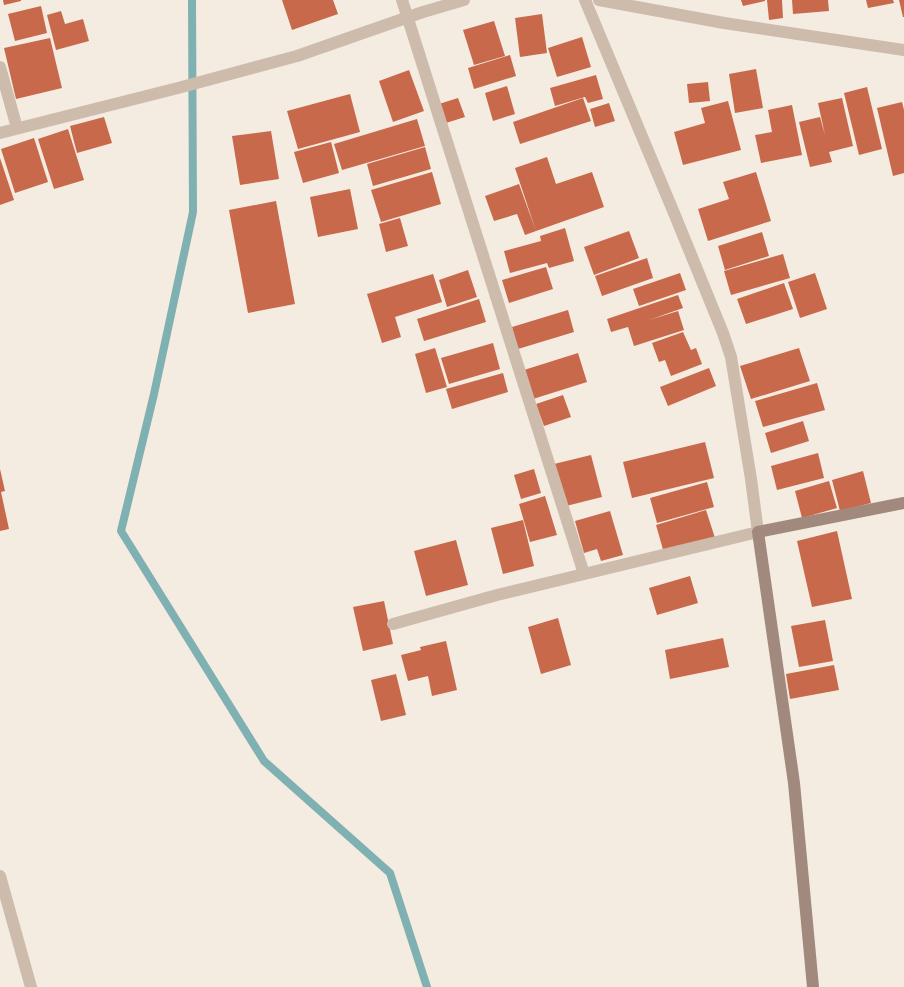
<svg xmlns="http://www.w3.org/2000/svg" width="904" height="987" font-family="Cabin,sans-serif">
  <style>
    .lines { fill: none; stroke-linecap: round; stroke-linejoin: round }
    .stream { stroke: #7fb0b2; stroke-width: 8 }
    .building { fill: #c8694b }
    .street { stroke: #cdbbac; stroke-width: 12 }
    .secondary { stroke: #a18a7d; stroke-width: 12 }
  </style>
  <rect width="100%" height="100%" fill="#f4ebe1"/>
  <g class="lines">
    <!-- stream -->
    <path class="stream" d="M 192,0 L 193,212 L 154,394 L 121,531 L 264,761 L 390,873 L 427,987"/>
  </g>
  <!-- building -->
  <path class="building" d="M 3,0 L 21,0 L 21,1 L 4,5 Z
    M 282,0 L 333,0 L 338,14 L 292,30 Z
    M 741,0 L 765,0 L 765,1 L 743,6 Z
    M 767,0 L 782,0 L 783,18 L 769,20 Z
    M 792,0 L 828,0 L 829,11 L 793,14 Z
    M 866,0 L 893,0 L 894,3 L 868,8 Z
    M 899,0 L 904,0 L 904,17 L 903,17 Z
    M 41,6 L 47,33 L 15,41 L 8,14 Z
    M 61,11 L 65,24 L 83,19 L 89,41 L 56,50 L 47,15 Z
    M 542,14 L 547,53 L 520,57 L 515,18 Z
    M 494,21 L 505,56 L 474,65 L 463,30 Z
    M 582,37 L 591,67 L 557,77 L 548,48 Z
    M 50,38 L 62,88 L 16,99 L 4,48 Z
    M 510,55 L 516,76 L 474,89 L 468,68 Z
    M 756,69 L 763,108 L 735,113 L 729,74 Z
    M 409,70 L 424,111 L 393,122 L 379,81 Z
    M 596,75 L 603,99 L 588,103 L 585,97 L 555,106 L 550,88 Z
    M 708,82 L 710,101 L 689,103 L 687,84 Z
    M 507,86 L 515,114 L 493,121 L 485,93 Z
    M 867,87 L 882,149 L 859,155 L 844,93 Z
    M 350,94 L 360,132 L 298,149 L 287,111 Z
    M 458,98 L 465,117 L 446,123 L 439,104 Z
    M 583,98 L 591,121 L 520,144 L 513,122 Z
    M 842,98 L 853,146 L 829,152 L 832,162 L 810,167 L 799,122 L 820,117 L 825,135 L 818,103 Z
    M 728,101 L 741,150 L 683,165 L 674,132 L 705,123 L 701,108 Z
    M 902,102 L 904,110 L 904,173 L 893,176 L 877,108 Z
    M 609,103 L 615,121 L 595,127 L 590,109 Z
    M 792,105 L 802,155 L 761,163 L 755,135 L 772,132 L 768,110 Z
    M 104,117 L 112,143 L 77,153 L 70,126 Z
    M 417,119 L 425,146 L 342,170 L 334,144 Z
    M 68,129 L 84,180 L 54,189 L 38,139 Z
    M 271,131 L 279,179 L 240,185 L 232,136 Z
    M 34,138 L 48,182 L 15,193 L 1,149 Z
    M 331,142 L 339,173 L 303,183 L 294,152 Z
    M 425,147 L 431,169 L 373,186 L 367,164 Z
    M 547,157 L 556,184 L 592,172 L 604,207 L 536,231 L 515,168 Z
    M 0,158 L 14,200 L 0,205 Z
    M 432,172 L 441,204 L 381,222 L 371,190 Z
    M 756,172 L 771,221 L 708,241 L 698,209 L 729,199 L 723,182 Z
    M 519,184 L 536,231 L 525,235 L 517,214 L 494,221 L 485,196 Z
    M 350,189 L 358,229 L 318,237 L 310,197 Z
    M 276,201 L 295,304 L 248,313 L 229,210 Z
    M 400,218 L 408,246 L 386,252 L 379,224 Z
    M 565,228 L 574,261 L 549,268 L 547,263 L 510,273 L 504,251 L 541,241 L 540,236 Z
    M 629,231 L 639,258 L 594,275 L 584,247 Z
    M 762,232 L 769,256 L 725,270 L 718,246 Z
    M 783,254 L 790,278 L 731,295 L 724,271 Z
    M 647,258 L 653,278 L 602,296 L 595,276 Z
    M 546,267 L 553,289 L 509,303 L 502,280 Z
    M 468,270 L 477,297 L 447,307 L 439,280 Z
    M 680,273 L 686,290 L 639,306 L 633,289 Z
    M 815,273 L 827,309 L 800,318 L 788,282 Z
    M 433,274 L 442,302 L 395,317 L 401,337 L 382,343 L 367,294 Z
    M 784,283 L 793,309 L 746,324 L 737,299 Z
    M 678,295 L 683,308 L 649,320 L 678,311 L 684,330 L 634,346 L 628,327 L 611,332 L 607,319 Z
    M 479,299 L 486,322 L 424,341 L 417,319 Z
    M 568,310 L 574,332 L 518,349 L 512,327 Z
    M 683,332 L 691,350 L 696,348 L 702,364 L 671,376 L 665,360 L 659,362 L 652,343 Z
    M 493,343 L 500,369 L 449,384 L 441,358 Z
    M 435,348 L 447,387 L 426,393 L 415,354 Z
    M 799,348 L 810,381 L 751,399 L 740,366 Z
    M 578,353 L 587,382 L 533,399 L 524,370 Z
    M 709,368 L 716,386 L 668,406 L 660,387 Z
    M 503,373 L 508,392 L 452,409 L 446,389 Z
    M 817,383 L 825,410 L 763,427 L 755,401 Z
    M 563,395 L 571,417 L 544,426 L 536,404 Z
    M 803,421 L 809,441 L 771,453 L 765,433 Z
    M 705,442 L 714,478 L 632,498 L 623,462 Z
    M 818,453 L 824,478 L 777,490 L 771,466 Z
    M 591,455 L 602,497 L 566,506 L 554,464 Z
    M 0,469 L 5,491 L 1,492 L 9,529 L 0,531 Z
    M 534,469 L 541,493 L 521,499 L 514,475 Z
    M 863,471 L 871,503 L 840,511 L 832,480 Z
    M 829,481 L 837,508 L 802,518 L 795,491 Z
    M 707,482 L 714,507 L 657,523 L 650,498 Z
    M 545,496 L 557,535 L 530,542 L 519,504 Z
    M 706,510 L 715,538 L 664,553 L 656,525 Z
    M 610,511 L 623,555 L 601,561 L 597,549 L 584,553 L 575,521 Z
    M 523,520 L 534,566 L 503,574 L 491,528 Z
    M 837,531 L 852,599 L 812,607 L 797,541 Z
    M 456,540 L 468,585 L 426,596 L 414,551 Z
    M 690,576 L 698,603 L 657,615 L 649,588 Z
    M 384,601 L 393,644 L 363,651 L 353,607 Z
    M 558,618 L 571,665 L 541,674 L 528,627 Z
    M 825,620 L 833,661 L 799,667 L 791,626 Z
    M 723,638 L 729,667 L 670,679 L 665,650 Z
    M 446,641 L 457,690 L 432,696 L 428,676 L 408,681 L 401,655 L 421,650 L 420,647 Z
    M 834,665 L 839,690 L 790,699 L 786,674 Z
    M 396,674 L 406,715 L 381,721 L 371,680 Z"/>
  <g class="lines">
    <!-- street -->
    <path class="street" d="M 402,0 L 584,574
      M 599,0 L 724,23 L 904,50
      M 0,67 L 17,128
      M 0,133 L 178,88 L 297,56 L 423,12 L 464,0
      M 393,624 L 497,595 L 758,532 L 751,479 L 731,357 L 723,333 L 674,213 L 585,0
      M 0,876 L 31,987"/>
    <!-- secondary -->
    <path class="secondary" d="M 813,987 L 794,783 L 758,532 L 904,503"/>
  </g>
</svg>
